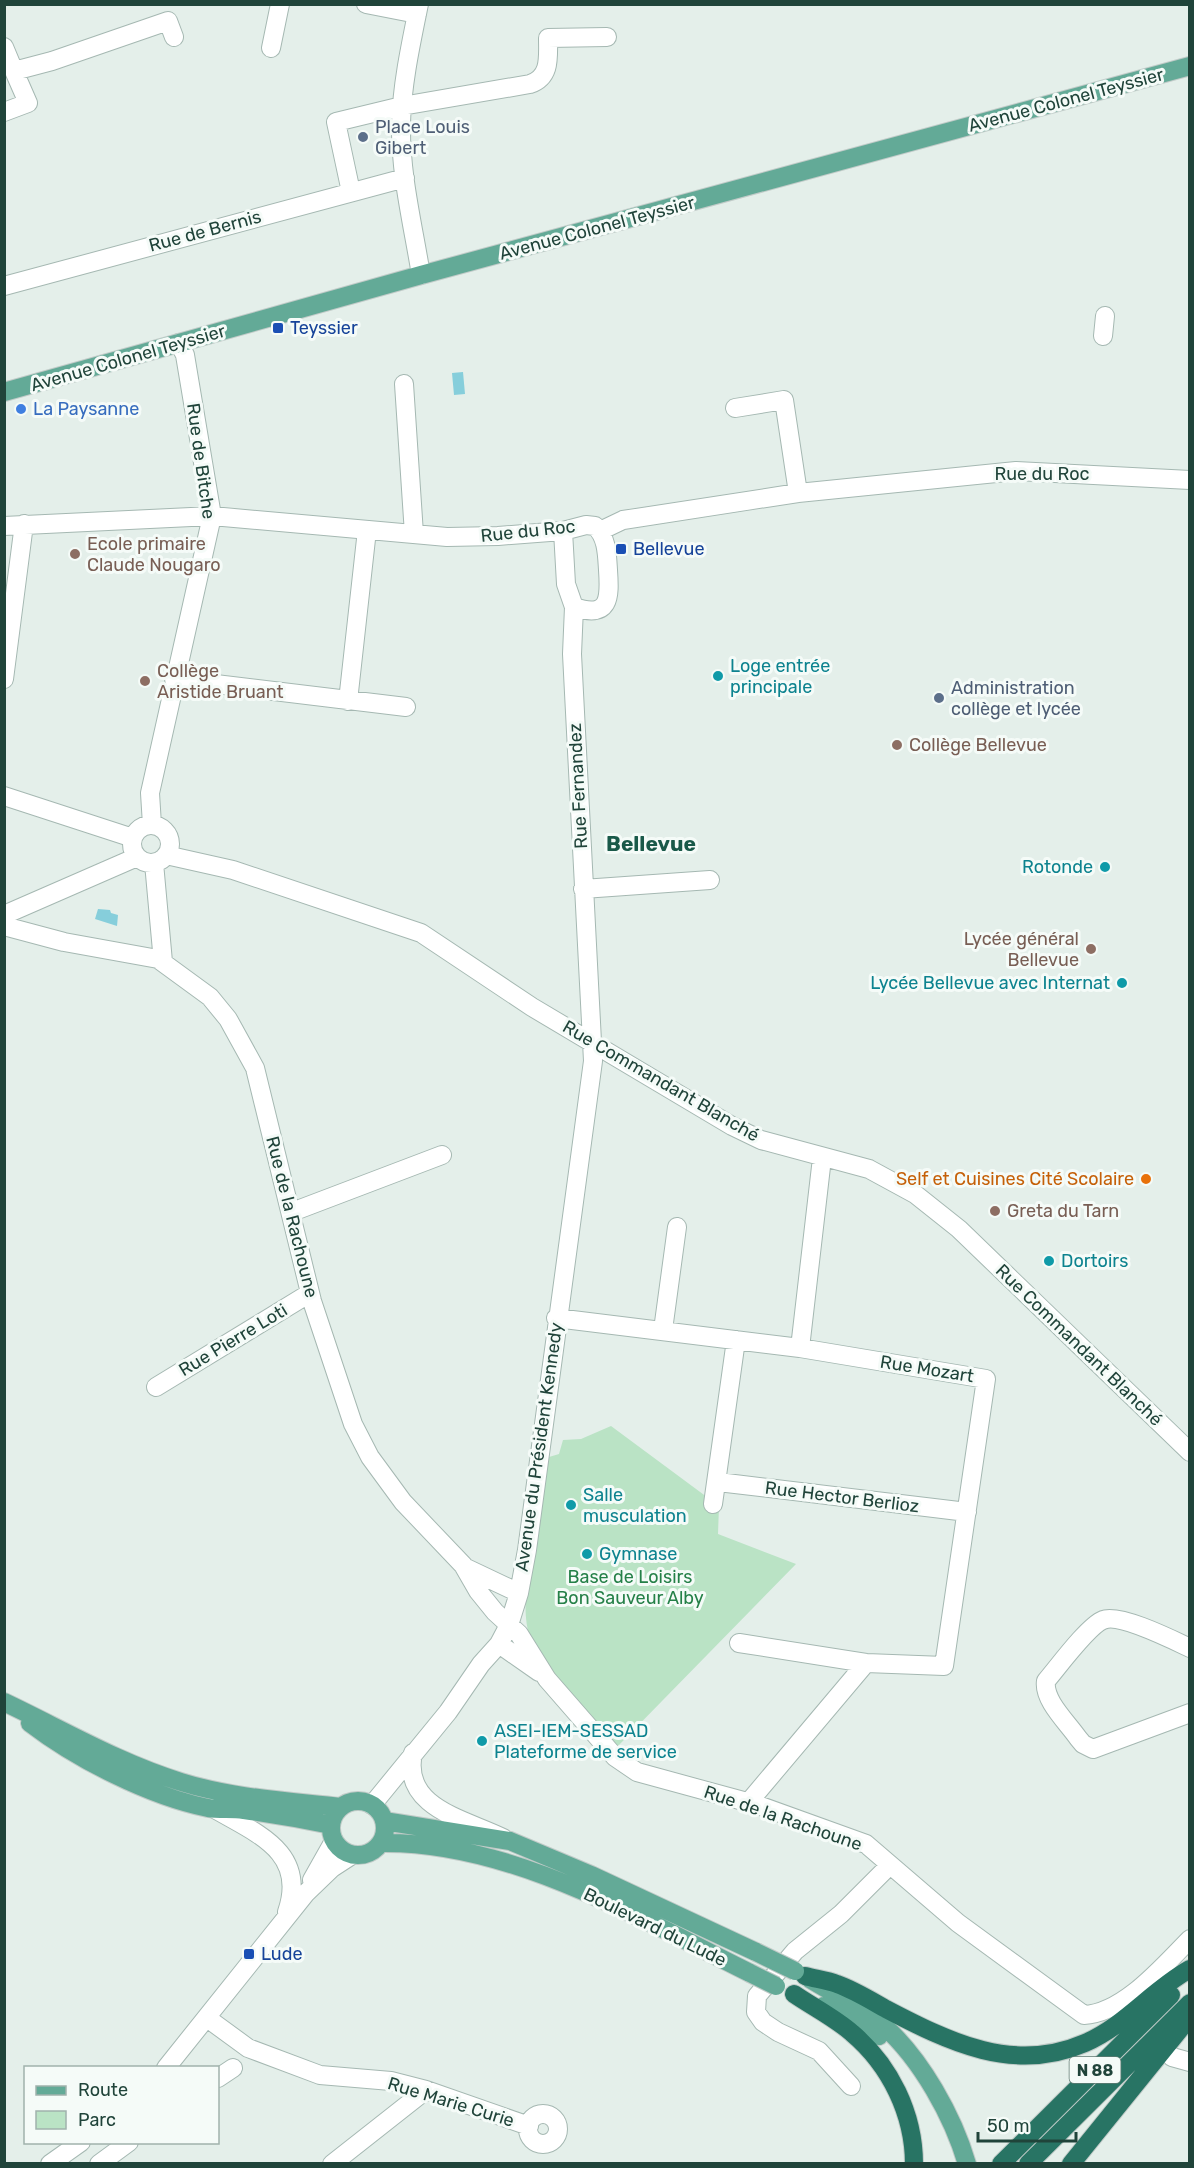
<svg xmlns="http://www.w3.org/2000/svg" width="1194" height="2168" font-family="Rubik,sans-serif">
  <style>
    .green { fill: #bae3c5 }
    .water { fill: #86cedb }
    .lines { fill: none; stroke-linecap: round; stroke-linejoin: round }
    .minor-casing { stroke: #a5b8b2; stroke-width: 20 }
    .major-casing { stroke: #c1cbc8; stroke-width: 20 }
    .highway-casing { stroke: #c1cbc8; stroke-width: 20 }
    .minor { stroke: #fff; stroke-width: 18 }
    .major { stroke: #63aa97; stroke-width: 18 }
    .highway { stroke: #287464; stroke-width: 18 }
    .major-bridge-casing { stroke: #c1cbc8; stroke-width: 20; stroke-linecap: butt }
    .major-bridge { stroke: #63aa97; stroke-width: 18 }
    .service-dot { fill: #5c6f8a; stroke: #f5fbf8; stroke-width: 2 }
    .transit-dot { fill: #1a4fb4; stroke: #f5fbf8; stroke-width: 2 }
    .shop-dot { fill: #3f7fe0; stroke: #f5fbf8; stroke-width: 2 }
    .education-dot { fill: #8d6e63; stroke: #f5fbf8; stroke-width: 2 }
    .culture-dot { fill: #0f9aa8; stroke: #f5fbf8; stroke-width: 2 }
    .food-dot { fill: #e8710a; stroke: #f5fbf8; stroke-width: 2 }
    .labels { text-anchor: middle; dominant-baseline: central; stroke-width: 6; stroke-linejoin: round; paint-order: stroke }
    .shield { fill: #f5fbf8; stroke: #607b73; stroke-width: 1.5 }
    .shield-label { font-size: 16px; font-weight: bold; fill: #20443a }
    .street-label { font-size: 18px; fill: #20443a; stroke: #f5fbf8 }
    .service-label { font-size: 18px; fill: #4e5e75; stroke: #f5fbf8; text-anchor: start }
    .transit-label { font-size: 18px; fill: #164399; stroke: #f5fbf8; text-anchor: start }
    .shop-label { font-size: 18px; fill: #366cbe; stroke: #f5fbf8; text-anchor: start }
    .education-label { font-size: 18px; fill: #785e54; stroke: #f5fbf8; text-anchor: start }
    .culture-label { font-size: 18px; fill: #0d838f; stroke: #f5fbf8; text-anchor: start }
    .food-label { font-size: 18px; fill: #c56008; stroke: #f5fbf8; text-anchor: end }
    .park-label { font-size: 18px; fill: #258048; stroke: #f5fbf8 }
    .quarter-label { font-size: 21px; font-weight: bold; fill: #195949; stroke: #f5fbf8 }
  </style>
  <rect width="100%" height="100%" fill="#e4efea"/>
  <!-- green -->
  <path class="green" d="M 611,1426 L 719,1506 L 718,1534 L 796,1564 L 618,1746 C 591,1716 548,1675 531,1639 C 514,1603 541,1499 549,1457 L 559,1454 L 563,1440 L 581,1439 Z"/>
  <!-- water -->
  <path class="water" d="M 463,372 L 465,394 L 454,395 L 452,373 Z
    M 98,909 L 110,910 L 111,913 L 118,915 L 117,926 L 95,919 Z"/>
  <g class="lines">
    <defs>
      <path id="minor" d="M 366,4 L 417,14
        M 419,4 C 411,43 402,84 401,123 C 400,174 413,225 421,275
        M 4,47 L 14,71 L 52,61 L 168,21 L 174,37
        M 271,48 L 280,4
        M 4,112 L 28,103 L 14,71
        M 351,192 L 336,122 L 402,106 L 530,84 C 551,77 548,57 548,38 L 607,37
        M 4,286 L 405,178
        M 1103,336 L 1105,316
        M 404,384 L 414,534
        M 735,408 L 784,400 L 798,493
        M 4,526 L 212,516 L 447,537 L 498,536 L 563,531 L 586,525 L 595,526 C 607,537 607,554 608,570 C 610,598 610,619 574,607
        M 600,531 L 623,520 L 798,493 L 1016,471 L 1190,480
        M 4,679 L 24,524
        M 174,679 L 406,707
        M 348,701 L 367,530
        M 4,796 L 133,838
        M 152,825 L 150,793 L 212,516 L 185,355 L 179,343
        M132 844a19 19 0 1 1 38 0a19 19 0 1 1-38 0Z
        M 166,855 L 233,870 L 421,933 L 532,1007 L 732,1126 L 761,1140 L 869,1169 L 915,1194 L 959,1229 L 1190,1452
        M 154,863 L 163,962
        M 583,889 L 710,880
        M 4,915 L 137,857
        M 4,926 L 64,942 L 158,959 L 210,997 L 228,1019 L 255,1068 L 312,1301 L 353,1424 L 370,1457 L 403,1502 L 463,1565 L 478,1591 L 495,1612 L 519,1634 L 547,1679 L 615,1757 L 637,1772 L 758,1805 L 866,1844 L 958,1923 L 1084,2015 C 1124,2013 1163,1966 1190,1939
        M 292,1212 L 442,1155
        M 556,1318 L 800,1348 L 986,1379 L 944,1666 L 866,1663 L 739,1643
        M 663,1330 L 677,1227
        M 800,1348 L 822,1158
        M 156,1387 L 310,1293
        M 718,1482 L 967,1512
        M 713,1504 L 736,1340
        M 464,1567 L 519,1593
        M 499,1644 L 539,1672
        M 1190,1648 C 1173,1640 1119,1613 1103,1620 C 1088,1626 1058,1667 1046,1681 C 1043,1700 1067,1722 1078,1738 L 1083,1744 L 1093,1749 L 1190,1713
        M 413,1753 C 401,1808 465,1819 503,1838
        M 748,1803 L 866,1663
        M 372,1805 L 448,1712 L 481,1664 L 499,1644 L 509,1625 L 519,1593 L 527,1550 L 593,1061 L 572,654 L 574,607 L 566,584 L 563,531
        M 213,1808 C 255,1833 308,1851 287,1912
        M 312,1880 L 334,1841
        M 207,2018 L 248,2048 L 320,2075 L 391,2081 L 426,2090 L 529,2126
        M 1172,2057 L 1190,2062
        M 166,2068 L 306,1893 L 332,1868 L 352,1855
        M 218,2078 L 233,2068
        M 851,2086 L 819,2051 L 778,2032 L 763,2022 L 756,2012 L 757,1996 L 795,1951 L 841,1914 L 890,1865
        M528 2129a15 15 0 1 1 30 0a15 15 0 1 1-30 0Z
        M 50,2164 L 81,2142
        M 99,2164 L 129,2142
        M 332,2164 L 426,2090"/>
      <path id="major" d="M 4,392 L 421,275 L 1190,66
        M 4,1702 C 63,1730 119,1763 181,1782 C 232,1798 287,1801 340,1807
        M 30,1723 C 77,1759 149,1796 208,1808 C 220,1810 232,1808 244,1810 C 273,1814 302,1819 331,1825
        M331 1828a27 27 0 1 1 54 0a27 27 0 1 1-54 0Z
        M 384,1821 L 510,1841 L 591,1875 L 756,1952
        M 381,1843 C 510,1841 637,1917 750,1973
        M 810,1979 C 834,1994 863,2007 884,2026 C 921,2059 953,2116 967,2164
        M 824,2006 L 879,2036"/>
      <path id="highway" d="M 805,1976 C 816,1979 827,1980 837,1984 C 854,1990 870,2000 886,2009 C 949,2042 1014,2074 1085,2043 C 1125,2026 1152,1990 1190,1969
        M 794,1994 C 813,2007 835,2018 852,2033 C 890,2065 914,2114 914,2164
        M 1001,2164 L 1171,1995
        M 1028,2164 L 1190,2003
        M 1071,2164 L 1185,2023"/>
    </defs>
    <!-- minor casing -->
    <use href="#minor" class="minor-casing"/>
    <!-- major casing -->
    <use href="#major" class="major-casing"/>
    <!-- highway casing -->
    <use href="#highway" class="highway-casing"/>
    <!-- minor -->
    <use href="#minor" class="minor"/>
    <!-- major -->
    <use href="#major" class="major"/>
    <!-- highway -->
    <use href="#highway" class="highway"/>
    <defs>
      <path id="major-bridge" d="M 756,1952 L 795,1971
        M 750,1973 L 776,1986"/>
    </defs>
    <!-- major-bridge casing -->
    <use href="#major-bridge" class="major-bridge-casing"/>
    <!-- major-bridge -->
    <use href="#major-bridge" class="major-bridge"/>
  </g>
  <!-- markers -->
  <g class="service-dot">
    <circle cx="363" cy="137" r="6"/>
    <circle cx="939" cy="698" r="6"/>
  </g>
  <g class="transit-dot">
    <rect x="272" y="322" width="12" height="12" rx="3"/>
    <rect x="615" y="543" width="12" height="12" rx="3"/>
    <rect x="243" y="1948" width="12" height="12" rx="3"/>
  </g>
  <circle class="shop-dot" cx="21" cy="409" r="6"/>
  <g class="education-dot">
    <circle cx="75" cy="554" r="6"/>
    <circle cx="145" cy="681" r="6"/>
    <circle cx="897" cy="745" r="6"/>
    <circle cx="1091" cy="949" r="6"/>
    <circle cx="995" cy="1211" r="6"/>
  </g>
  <g class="culture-dot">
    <circle cx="718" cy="676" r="6"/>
    <circle cx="1105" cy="867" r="6"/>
    <circle cx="1122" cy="983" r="6"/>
    <circle cx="1049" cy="1261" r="6"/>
    <circle cx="571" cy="1505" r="6"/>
    <circle cx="587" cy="1554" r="6"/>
    <circle cx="482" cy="1741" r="6"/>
  </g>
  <circle class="food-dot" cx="1146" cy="1179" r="6"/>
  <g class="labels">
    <!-- shield labels -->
    <rect class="shield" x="1069.5" y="2057" width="51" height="26" rx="4.5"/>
    <g class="shield-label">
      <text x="1095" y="2070">N 88</text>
    </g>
    <!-- street labels -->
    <g class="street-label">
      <text transform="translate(1066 100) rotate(-15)">Avenue Colonel Teyssier</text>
      <text transform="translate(597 228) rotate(-15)">Avenue Colonel Teyssier</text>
      <text transform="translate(205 231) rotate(-15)">Rue de Bernis</text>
      <text transform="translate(128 358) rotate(-16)">Avenue Colonel Teyssier</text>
      <text transform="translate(201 461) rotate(82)">Rue de Bitche</text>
      <text x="1042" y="474">Rue du Roc</text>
      <text transform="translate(528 531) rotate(-6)">Rue du Roc</text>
      <text transform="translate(578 786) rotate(-93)">Rue Fernandez</text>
      <text transform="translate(661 1081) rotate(30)">Rue Commandant Blanché</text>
      <text transform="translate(292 1217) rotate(76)">Rue de la Rachoune</text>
      <text transform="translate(233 1340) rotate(-31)">Rue Pierre Loti</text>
      <text transform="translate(1079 1345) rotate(44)">Rue Commandant Blanché</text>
      <text transform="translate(927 1369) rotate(9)">Rue Mozart</text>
      <text transform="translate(539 1447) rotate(-82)">Avenue du Président Kennedy</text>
      <text transform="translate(842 1497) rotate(7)">Rue Hector Berlioz</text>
      <text transform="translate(783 1818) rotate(19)">Rue de la Rachoune</text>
      <text transform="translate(655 1927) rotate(26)">Boulevard du Lude</text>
      <text transform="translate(451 2102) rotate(17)">Rue Marie Curie</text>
    </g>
    <!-- service labels -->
    <g class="service-label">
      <text x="375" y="127">Place Louis<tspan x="375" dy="21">Gibert</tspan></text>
      <text x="951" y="688">Administration<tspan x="951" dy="21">collège et lycée</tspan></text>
    </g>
    <!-- transit labels -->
    <g class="transit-label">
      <text x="290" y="328">Teyssier</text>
      <text x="633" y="549">Bellevue</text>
      <text x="261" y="1954">Lude</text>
    </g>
    <!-- shop labels -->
    <g class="shop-label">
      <text x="33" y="409">La Paysanne</text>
    </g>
    <!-- education labels -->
    <g class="education-label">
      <text x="87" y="544">Ecole primaire<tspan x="87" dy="21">Claude Nougaro</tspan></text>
      <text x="157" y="671">Collège<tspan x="157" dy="21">Aristide Bruant</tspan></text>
      <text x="909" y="745">Collège Bellevue</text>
      <text x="1079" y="939" text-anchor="end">Lycée général<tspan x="1079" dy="21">Bellevue</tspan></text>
      <text x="1007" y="1211">Greta du Tarn</text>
    </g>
    <!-- culture labels -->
    <g class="culture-label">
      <text x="730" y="666">Loge entrée<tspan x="730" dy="21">principale</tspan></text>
      <text x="1093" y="867" text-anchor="end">Rotonde</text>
      <text x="1110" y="983" text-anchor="end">Lycée Bellevue avec Internat</text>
      <text x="1061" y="1261">Dortoirs</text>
      <text x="583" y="1495">Salle<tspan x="583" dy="21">musculation</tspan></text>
      <text x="599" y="1554">Gymnase</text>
      <text x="494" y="1731">ASEI-IEM-SESSAD<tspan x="494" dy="21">Plateforme de service</tspan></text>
    </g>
    <!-- food labels -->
    <g class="food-label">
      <text x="1134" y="1179">Self et Cuisines Cité Scolaire</text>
    </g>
    <!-- park labels -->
    <g class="park-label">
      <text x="630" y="1577">Base de Loisirs<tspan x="630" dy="21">Bon Sauveur Alby</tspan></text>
    </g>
    <!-- quarter labels -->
    <g class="quarter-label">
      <text x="651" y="843">Bellevue</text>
    </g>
  </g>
  <!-- border -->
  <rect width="1194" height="2168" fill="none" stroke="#20443a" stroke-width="12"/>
  <!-- legend -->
  <rect x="24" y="2066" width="195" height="78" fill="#f5fbf8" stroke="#a0b2ac" stroke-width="1.5"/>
  <rect x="36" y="2086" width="30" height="9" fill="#63aa97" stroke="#a0b2ac" stroke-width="1.5"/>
  <text x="78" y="2096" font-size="18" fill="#20443a">Route</text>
  <rect x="36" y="2111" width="30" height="18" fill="#bae3c5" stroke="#a0b2ac" stroke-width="1.5"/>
  <text x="78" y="2126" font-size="18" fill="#20443a">Parc</text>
  <!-- scale -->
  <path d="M978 2132v9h98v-9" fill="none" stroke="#20443a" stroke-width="3"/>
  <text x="987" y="2132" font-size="18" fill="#20443a" stroke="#f5fbf8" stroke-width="4.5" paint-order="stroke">50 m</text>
</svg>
